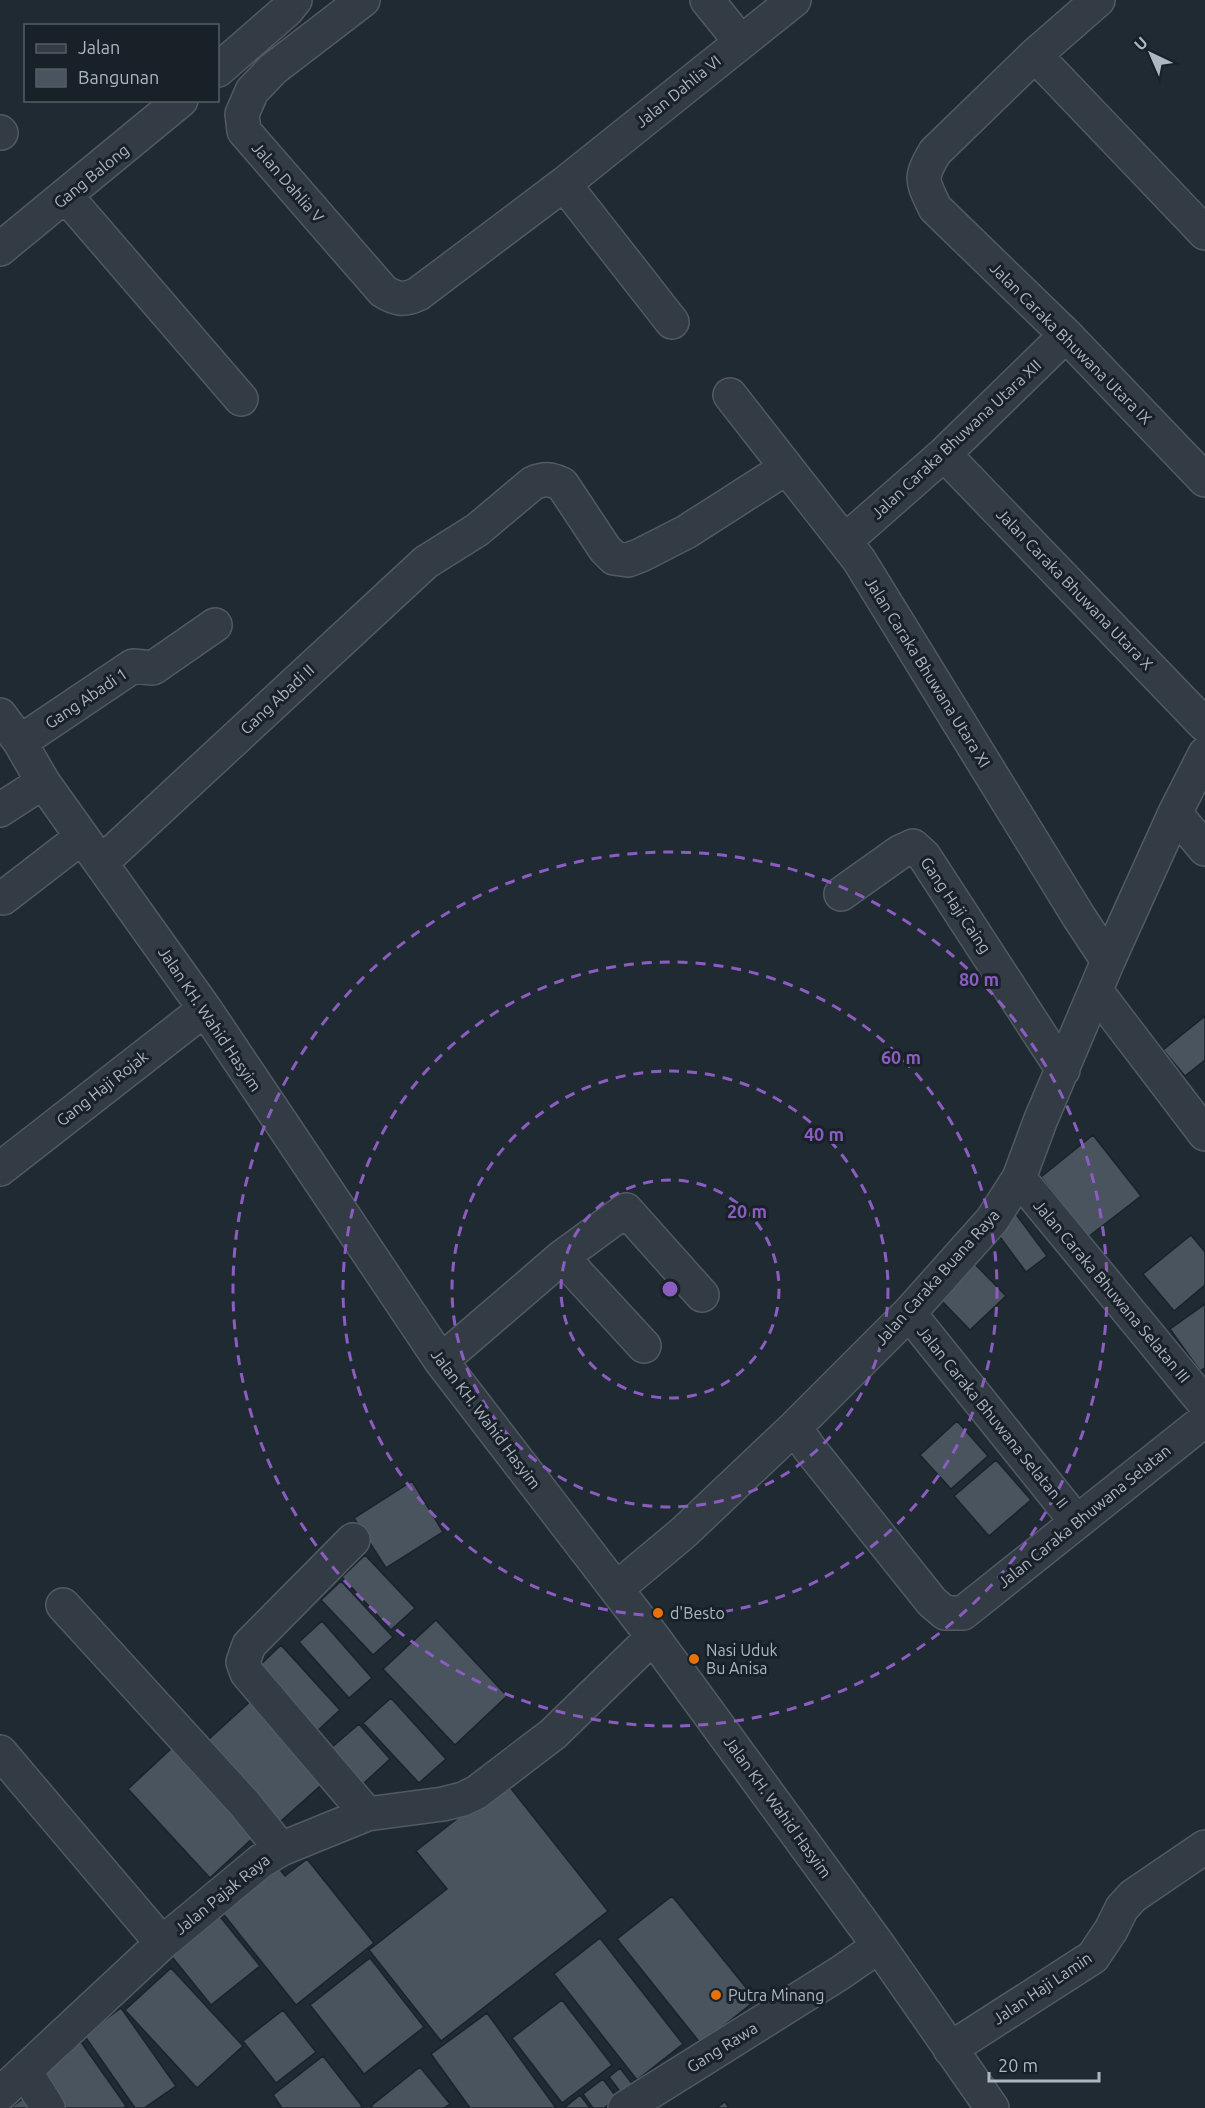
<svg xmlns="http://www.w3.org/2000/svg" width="1205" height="2108" font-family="Ubuntu,sans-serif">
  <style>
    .building { fill: #49545f; stroke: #1b232a; stroke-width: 1.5 }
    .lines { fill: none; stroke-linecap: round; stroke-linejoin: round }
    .minor-casing { stroke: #515a62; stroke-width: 36 }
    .minor { stroke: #333c44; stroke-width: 33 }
    .ring { fill: none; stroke: #8c5dc0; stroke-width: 3; stroke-dasharray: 10 8 }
    .food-dot { fill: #e8710a; stroke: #192128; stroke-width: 2 }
    .labels { text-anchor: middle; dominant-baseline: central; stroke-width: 6; stroke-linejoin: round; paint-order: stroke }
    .street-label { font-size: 16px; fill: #adb7c1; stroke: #192128 }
    .poi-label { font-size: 16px; fill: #adb7c1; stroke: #192128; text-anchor: start }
    .centre { fill: #8c5dc0; stroke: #192128; stroke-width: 3 }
    .ring-label { font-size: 18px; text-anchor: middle; font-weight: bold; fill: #8c5dc0; stroke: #192128; stroke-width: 6; stroke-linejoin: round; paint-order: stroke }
  </style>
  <rect width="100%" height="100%" fill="#202a33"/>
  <!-- building -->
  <path class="building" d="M 1205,1016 L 1205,1060 L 1185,1076 L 1163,1050 Z
    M 1093,1135 L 1141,1196 L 1088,1237 L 1041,1177 Z
    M 1015,1213 L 1047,1256 L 1026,1272 L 994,1229 Z
    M 1191,1235 L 1205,1252 L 1205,1285 L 1174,1311 L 1143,1274 Z
    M 970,1259 L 1006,1296 L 970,1330 L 934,1293 Z
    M 1205,1304 L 1205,1368 L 1200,1371 L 1170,1329 Z
    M 957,1421 L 988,1456 L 951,1489 L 920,1455 Z
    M 996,1460 L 1031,1500 L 989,1536 L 954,1496 Z
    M 412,1481 L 443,1532 L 386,1568 L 354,1518 Z
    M 365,1555 L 415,1608 L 391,1630 L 342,1577 Z
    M 341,1581 L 393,1637 L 373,1655 L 321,1600 Z
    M 436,1620 L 507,1696 L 455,1745 L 383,1669 Z
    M 322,1621 L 372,1678 L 349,1698 L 299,1642 Z
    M 281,1645 L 340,1710 L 316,1732 L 257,1668 Z
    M 254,1698 L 328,1779 L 272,1829 L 198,1749 Z
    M 391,1698 L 446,1759 L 419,1783 L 363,1723 Z
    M 359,1724 L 390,1759 L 363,1784 L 331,1748 Z
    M 174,1746 L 256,1835 L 210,1878 L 128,1789 Z
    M 505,1781 L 608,1911 L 441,2041 L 369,1950 L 447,1889 L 416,1851 Z
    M 307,1859 L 374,1943 L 296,2005 L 221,1911 L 277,1866 L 285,1876 Z
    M 672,1896 L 756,2000 L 701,2044 L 617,1939 Z
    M 213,1908 L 260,1966 L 211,2005 L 164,1947 Z
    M 600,1938 L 683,2044 L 637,2080 L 554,1974 Z
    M 370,1958 L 424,2027 L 364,2074 L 310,2005 Z
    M 171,1968 L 243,2046 L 197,2088 L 125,2010 Z
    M 562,2000 L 612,2065 L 562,2103 L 512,2038 Z
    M 121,2008 L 176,2086 L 144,2108 L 135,2108 L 84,2035 Z
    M 283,2010 L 316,2052 L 276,2083 L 243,2041 Z
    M 487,2013 L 556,2108 L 470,2108 L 431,2054 Z
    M 81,2042 L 126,2106 L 123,2108 L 61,2108 L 36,2073 Z
    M 323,2056 L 362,2106 L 360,2108 L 282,2108 L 273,2095 Z
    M 420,2067 L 450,2104 L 444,2108 L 373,2108 L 371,2106 Z
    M 620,2068 L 637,2090 L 625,2098 L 609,2077 Z
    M 603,2079 L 617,2098 L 604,2108 L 593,2108 L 583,2094 Z
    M 580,2095 L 590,2108 L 564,2108 Z
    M 24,2098 L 31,2108 L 10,2108 Z
    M 725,2102 L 729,2108 L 716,2108 Z"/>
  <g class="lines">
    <defs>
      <path id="minor" d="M 363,0 L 273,69 L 252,91 L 242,114 L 244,131 L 383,291 C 396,299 403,301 418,294 L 564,184 L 794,0
        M 707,0 L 740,41
        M 1098,0 L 1035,55 L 935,152 C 919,179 922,180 935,208 L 1066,335 L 1205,480
        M 1035,55 L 1205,233
        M 218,70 L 287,10 L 295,0
        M 0,132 L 1,133
        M 564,184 L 672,322
        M 66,196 L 241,399
        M 0,249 L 181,100
        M 730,395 L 859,560 L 1079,917 L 1108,961
        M 944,454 L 1205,725
        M 845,541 L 944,454 L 1066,335
        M 0,715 L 20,742 L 43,782 L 205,1009 L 441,1361 L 653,1637 L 879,1946 L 992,2108
        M 20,742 L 133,666 L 153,668 L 215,625
        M 0,810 L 43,782
        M 1175,813 L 1205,849
        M 101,863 L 426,562 L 477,530 L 533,483 C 545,478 550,479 562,484 L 605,549 L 614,558 L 628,560 L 641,555 L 686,532 L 786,468
        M 841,894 L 900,852 L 913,846 L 924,856 L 1063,1070
        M 3,898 L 82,837
        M 1096,991 L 1205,1134
        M 0,1169 L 205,1009
        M 1019,1178 L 1205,1404
        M 562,1257 L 644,1346
        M 909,1313 L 1076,1521
        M 441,1361 L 562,1257 L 626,1210 L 702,1295
        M 795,1427 L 809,1448 L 932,1602 L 945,1613 L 963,1613 L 1205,1420
        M 353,1540 L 249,1645 L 243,1662 L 247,1673 L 367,1814
        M 616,1589 L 683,1533 L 795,1427 L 909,1313 L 992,1220 L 1019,1178 L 1041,1119 L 1108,961 L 1175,813 L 1205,754
        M 63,1605 L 244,1803 L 281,1849
        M 0,1752 L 162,1943
        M 950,2049 L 1093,1957 L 1111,1930 L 1122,1908 L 1133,1896 L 1205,1847
        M 25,2071 L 48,2108
        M 0,2094 L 162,1943 L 261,1861 L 281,1849 L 367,1814 L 443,1804 L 463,1799 L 477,1792 L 553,1734 L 653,1637
        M 625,2108 L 840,1973 L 879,1946"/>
    </defs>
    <!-- minor casing -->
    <use href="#minor" class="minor-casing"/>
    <!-- minor -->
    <use href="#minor" class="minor"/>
  </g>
  <!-- distance rings -->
  <g class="ring">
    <circle cx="670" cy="1289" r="109"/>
    <circle cx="670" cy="1289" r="218"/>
    <circle cx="670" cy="1289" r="327"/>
    <circle cx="670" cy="1289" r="437"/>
  </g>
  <!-- markers -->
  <g class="food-dot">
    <circle cx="658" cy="1613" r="6"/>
    <circle cx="694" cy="1659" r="6"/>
    <circle cx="716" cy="1995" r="6"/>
  </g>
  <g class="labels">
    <!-- street labels -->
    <g class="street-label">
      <text transform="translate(678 91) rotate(-39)">Jalan Dahlia VI</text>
      <text transform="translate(91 176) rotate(-39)">Gang Balong</text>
      <text transform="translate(288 182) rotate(49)">Jalan Dahlia V</text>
      <text transform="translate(1071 343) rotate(45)">Jalan Caraka Bhuwana Utara IX</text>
      <text transform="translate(956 439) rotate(-43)">Jalan Caraka Bhuwana Utara XII</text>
      <text transform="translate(1075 589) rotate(46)">Jalan Caraka Bhuwana Utara X</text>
      <text transform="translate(928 672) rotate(58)">Jalan Caraka Bhuwana Utara XI</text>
      <text transform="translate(86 698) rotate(-34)">Gang Abadi 1</text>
      <text transform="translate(277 699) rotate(-43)">Gang Abadi II</text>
      <text transform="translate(956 905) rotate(56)">Gang Haji Caing</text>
      <text transform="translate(210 1019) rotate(56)">Jalan KH. Wahid Hasyim</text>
      <text transform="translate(102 1088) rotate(-38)">Gang Haji Rojak</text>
      <text transform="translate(937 1277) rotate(-48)">Jalan Caraka Buana Raya</text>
      <text transform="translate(1112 1291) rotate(50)">Jalan Caraka Bhuwana Selatan III</text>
      <text transform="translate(993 1417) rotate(51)">Jalan Caraka Bhuwana Selatan II</text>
      <text transform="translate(486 1419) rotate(53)">Jalan KH. Wahid Hasyim</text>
      <text transform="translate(1084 1516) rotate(-39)">Jalan Caraka Bhuwana Selatan</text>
      <text transform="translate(778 1807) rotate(54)">Jalan KH. Wahid Hasyim</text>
      <text transform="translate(222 1894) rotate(-39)">Jalan Pajak Raya</text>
      <text transform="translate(1042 1988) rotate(-34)">Jalan Haji Lamin</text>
      <text transform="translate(722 2047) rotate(-32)">Gang Rawa</text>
    </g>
    <!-- poi labels -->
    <g class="poi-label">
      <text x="670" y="1613">d'Besto</text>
      <text x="706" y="1650">Nasi Uduk<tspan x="706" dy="18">Bu Anisa</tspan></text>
      <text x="728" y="1995">Putra Minang</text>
    </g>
  </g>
  <circle cx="670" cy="1289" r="9" class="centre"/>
  <g class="ring-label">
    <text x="979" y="986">80 m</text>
    <text x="901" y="1064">60 m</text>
    <text x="824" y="1141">40 m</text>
    <text x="747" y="1218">20 m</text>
  </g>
  <!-- legend -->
  <rect x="24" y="24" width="195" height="78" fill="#192128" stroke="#545d65" stroke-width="1.5"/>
  <rect x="36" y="44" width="30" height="9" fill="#333c44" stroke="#545d65" stroke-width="1.5"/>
  <text x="78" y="54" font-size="18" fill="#adb7c1">Jalan</text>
  <rect x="36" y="69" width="30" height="18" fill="#49545f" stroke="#545d65" stroke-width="1.5"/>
  <text x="78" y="84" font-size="18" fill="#adb7c1">Bangunan</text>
  <!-- north arrow -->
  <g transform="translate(1151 54) rotate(316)" stroke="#192128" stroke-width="4.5" paint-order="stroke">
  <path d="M0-4.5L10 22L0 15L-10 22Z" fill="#adb7c1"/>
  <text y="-9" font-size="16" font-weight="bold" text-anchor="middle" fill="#adb7c1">U</text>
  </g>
  <!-- scale -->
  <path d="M989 2072v9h110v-9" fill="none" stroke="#adb7c1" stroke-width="3"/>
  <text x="998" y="2072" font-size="18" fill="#adb7c1" stroke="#192128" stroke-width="4.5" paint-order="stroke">20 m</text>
</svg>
